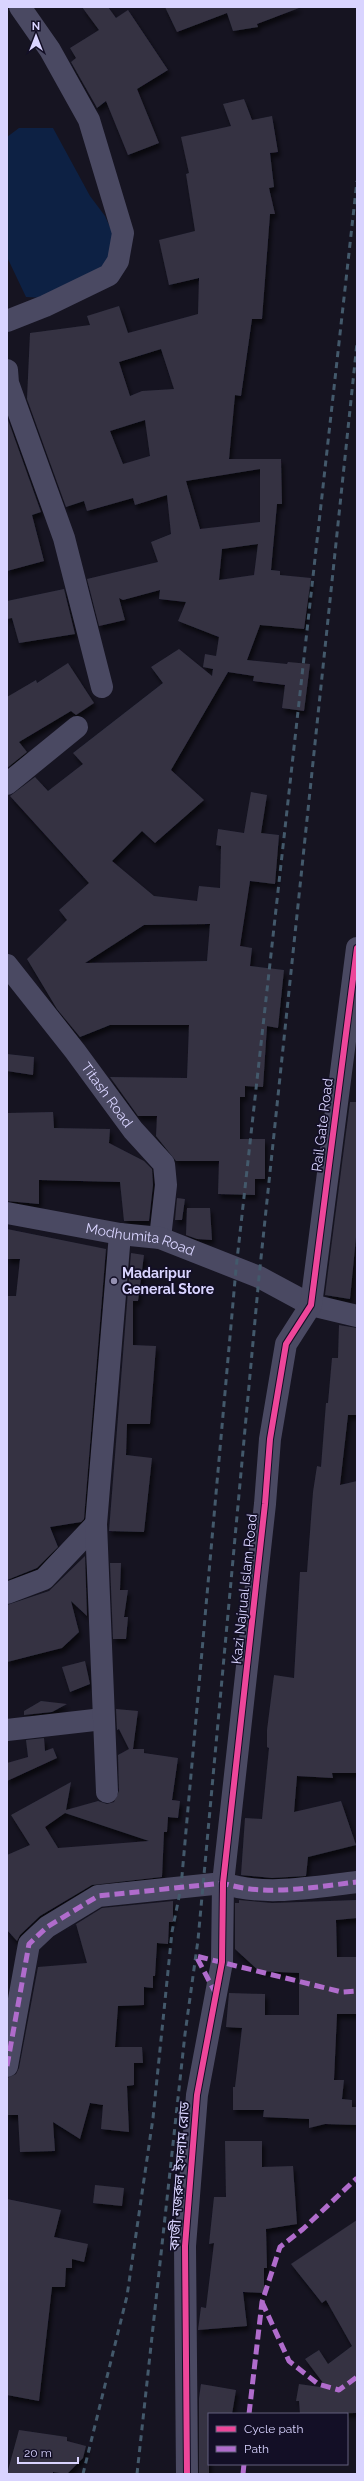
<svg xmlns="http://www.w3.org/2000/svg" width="364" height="2481" font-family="Raleway,'Noto Sans Bengali',sans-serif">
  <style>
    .water { fill: #0d2144 }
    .building { fill: #343243; fill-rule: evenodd; filter: url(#shadow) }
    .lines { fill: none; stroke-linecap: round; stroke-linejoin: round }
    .minor { stroke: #4a4962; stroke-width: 22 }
    .rail { stroke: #43596b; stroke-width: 3; stroke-dasharray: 6 5; stroke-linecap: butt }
    .quiet { stroke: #b06ccc; stroke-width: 5; stroke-dasharray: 10 5; stroke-linecap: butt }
    .cycleway-casing { stroke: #130f26; stroke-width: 8 }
    .cycleway { stroke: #ed469a; stroke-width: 6 }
    .poi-dot { fill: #9591b1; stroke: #130f26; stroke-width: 1.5 }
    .labels { text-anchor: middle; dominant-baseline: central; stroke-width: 3.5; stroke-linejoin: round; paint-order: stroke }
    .street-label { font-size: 14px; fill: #d9d4ff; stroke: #130f26 }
    .poi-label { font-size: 14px; font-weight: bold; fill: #d9d4ff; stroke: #130f26; text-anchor: start }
  </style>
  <defs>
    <filter id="shadow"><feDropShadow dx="2.5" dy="4.5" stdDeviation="2" flood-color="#0009"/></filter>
  </defs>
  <rect width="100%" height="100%" fill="#161421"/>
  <!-- water -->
  <path class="water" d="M 19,128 L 53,128 L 90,196 L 105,216 L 115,238 L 108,269 L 44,298 L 26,297 L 7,257 L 7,137 Z"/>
  <!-- building -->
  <path class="building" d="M 82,7 L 108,7 L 116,18 L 128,10 L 168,70 L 137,89 L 159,143 L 128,155 L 106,101 L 97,108 L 96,106 L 71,62 L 76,58 L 70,48 L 99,30 Z
    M 165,7 L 299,7 L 299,8 L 257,24 L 258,27 L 233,31 L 227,13 L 177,32 Z
    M 244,99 L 252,120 L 272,116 L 278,152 L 270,153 L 274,187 L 269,188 L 275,214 L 270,214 L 262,319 L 252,319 L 241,396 L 235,395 L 229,459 L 281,459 L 282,504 L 277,504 L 271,570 L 280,571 L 280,575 L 311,578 L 304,629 L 260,625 L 247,660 L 287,664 L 288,662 L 310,664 L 304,711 L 282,708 L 285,685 L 253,681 L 254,676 L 228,672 L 171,770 L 204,800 L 155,843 L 142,831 L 112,861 L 154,896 L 197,901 L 199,886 L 220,888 L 221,846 L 216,845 L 218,829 L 244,833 L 251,792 L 267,795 L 261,833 L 279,835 L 275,884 L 250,881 L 240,946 L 252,948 L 250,966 L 284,970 L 278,1028 L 267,1026 L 263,1087 L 245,1086 L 245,1097 L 240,1097 L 240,1139 L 265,1139 L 265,1179 L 255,1179 L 255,1195 L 218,1194 L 219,1161 L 176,1161 L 156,1136 L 157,1116 L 138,1116 L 110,1077 L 187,1078 L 189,1025 L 110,1025 L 80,1037 L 57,1009 L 27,959 L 67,920 L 59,910 L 89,883 L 10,796 L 35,777 L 48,791 L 83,764 L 73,753 L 163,683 L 151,667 L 179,649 L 212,676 L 213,669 L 203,667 L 205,654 L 216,656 L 219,637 L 178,621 L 186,602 L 159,599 L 160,590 L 123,600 L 119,598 L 125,620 L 99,626 L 87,579 L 158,562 L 151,542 L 171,534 L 167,495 L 135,505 L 133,498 L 87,511 L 84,501 L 66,507 L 27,399 L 30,333 L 90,325 L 87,316 L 119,306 L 128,333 L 198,314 L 199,278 L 169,285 L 159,240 L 195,231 L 186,174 L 189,173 L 181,137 L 231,126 L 223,104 ZM 161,349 L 174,389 L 142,391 L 130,396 L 119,362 ZM 145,420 L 150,456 L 123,464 L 110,431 ZM 260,469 L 260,522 L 200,529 L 186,481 ZM 258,544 L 254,575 L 219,580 L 222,549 ZM 210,924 L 207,961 L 85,963 L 144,925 Z
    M 7,417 L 41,512 L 32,515 L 44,561 L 7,571 Z
    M 64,589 L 75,634 L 19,643 L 12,618 L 7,619 L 7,601 Z
    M 68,663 L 94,703 L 76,715 L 71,711 L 19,742 L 27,752 L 7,768 L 7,697 L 36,680 L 37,683 Z
    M 7,1054 L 34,1057 L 33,1075 L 7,1071 Z
    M 350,1102 L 357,1102 L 357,1227 L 350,1299 L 325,1295 Z
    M 53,1112 L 54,1128 L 110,1129 L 109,1143 L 144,1161 L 152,1169 L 153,1185 L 149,1221 L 124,1221 L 120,1182 L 39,1180 L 39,1204 L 7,1201 L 7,1113 Z
    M 177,1198 L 185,1199 L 182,1220 L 175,1220 Z
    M 187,1208 L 210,1208 L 212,1240 L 197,1239 L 186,1235 Z
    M 7,1229 L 106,1249 L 84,1519 L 81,1522 L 50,1527 L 58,1547 L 37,1568 L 7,1580 L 7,1296 L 16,1296 L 20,1259 L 7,1259 Z
    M 131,1253 L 144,1255 L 138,1301 L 133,1301 L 133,1345 L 156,1346 L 150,1424 L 127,1424 L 126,1455 L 152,1458 L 144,1532 L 109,1531 Z
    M 339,1325 L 357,1328 L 357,1415 L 348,1415 L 340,1485 L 357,1481 L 357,1773 L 332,1773 L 333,1778 L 297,1776 L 294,1812 L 341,1801 L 356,1845 L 308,1857 L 306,1876 L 272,1878 L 241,1875 L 245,1818 L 262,1819 L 269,1748 L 267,1747 L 267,1730 L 274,1675 L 294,1678 L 300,1572 L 307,1572 L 313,1492 L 317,1466 L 321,1467 L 326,1403 L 328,1403 L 332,1358 L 338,1358 Z
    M 85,1556 L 87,1616 L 71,1601 L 79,1632 L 62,1648 L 7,1662 L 7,1605 L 49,1591 Z
    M 110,1563 L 121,1563 L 120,1590 L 128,1590 L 124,1617 L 128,1617 L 126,1639 L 113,1639 Z
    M 85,1661 L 90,1684 L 70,1692 L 62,1667 Z
    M 41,1701 L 67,1704 L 52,1712 L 24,1715 L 24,1711 Z
    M 116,1709 L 138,1711 L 133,1749 L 144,1749 L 144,1753 L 178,1758 L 172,1800 L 180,1801 L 178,1818 L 168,1817 L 167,1832 L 164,1832 L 162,1877 L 92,1885 L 40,1916 L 20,1935 L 17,1941 L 7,1930 L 7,1855 L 30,1845 L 11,1815 L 71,1782 L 66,1810 L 98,1801 L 107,1804 L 114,1802 L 119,1791 L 118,1755 L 129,1749 L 119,1729 L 117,1730 ZM 65,1813 L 149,1841 L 58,1848 L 45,1827 Z
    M 44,1738 L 45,1751 L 53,1748 L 57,1758 L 7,1781 L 7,1763 L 28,1757 L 26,1740 Z
    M 239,1900 L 272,1903 L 357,1900 L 357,1918 L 336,1920 L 337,1957 L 357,1957 L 357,2014 L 337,2014 L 334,2080 L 344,2080 L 342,2099 L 352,2100 L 352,2107 L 357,2107 L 357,2125 L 325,2124 L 309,2128 L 309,2119 L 263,2117 L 264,2110 L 233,2110 L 233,2087 L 235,2087 L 242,2028 L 226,2027 L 229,1993 L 265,1994 L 265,2015 L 299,2015 L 299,1973 L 259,1971 L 235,1949 L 235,1903 L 239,1903 Z
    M 173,1901 L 173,1922 L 169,1922 L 168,1944 L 157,1943 L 155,1976 L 153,1976 L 153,1988 L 144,1987 L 144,2005 L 118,2006 L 115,2047 L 142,2047 L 143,2063 L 134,2063 L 134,2085 L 127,2086 L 129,2132 L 101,2129 L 103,2105 L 90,2103 L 80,2139 L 53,2122 L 55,2151 L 20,2152 L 18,2115 L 7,2115 L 7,2078 L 16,2074 L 19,2068 L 38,1967 L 87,1963 L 76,1924 L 52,1939 L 102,1908 Z
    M 225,2141 L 262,2141 L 262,2167 L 293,2166 L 297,2224 L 266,2229 L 267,2268 L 264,2268 L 264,2293 L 243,2292 L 247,2326 L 198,2330 L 201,2307 L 206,2308 L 214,2243 L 209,2244 L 214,2197 L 226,2197 Z
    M 95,2185 L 124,2188 L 122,2206 L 93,2203 Z
    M 7,2199 L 61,2210 L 54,2237 L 88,2244 L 84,2262 L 72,2259 L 72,2268 L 66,2268 L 65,2287 L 52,2287 L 39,2401 L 7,2395 Z
    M 357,2220 L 357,2413 L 300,2414 L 299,2401 L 296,2401 L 299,2384 L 327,2388 L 305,2359 L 319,2350 L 328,2364 L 352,2346 L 326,2300 L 322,2303 L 291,2264 Z
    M 201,2384 L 236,2390 L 232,2414 L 209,2414 L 209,2474 L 199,2474 L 199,2398 Z
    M 19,2430 L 67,2437 L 67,2441 L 86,2446 L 83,2458 L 67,2474 L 53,2472 L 53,2474 L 7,2474 Z"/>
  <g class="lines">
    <!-- minor -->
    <g class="minor">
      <path d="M 7,321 L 45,306 L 109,275 L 118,261 L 123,233 L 89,120 L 50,50 L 20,7"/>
      <path d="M 7,370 L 8,383 L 64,538 L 102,687"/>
      <path d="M 7,784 L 77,727"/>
      <path id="s1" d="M 7,965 L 75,1051 L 133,1130 L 164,1164 L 166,1185 L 160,1238"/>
      <path id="s2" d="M 7,1213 L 120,1234 L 160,1238 L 259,1277 L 311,1305 L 357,1316"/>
      <path d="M 7,1593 L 44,1579 L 96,1524"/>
      <path d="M 7,1730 L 103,1719"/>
      <path d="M 107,1792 L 96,1524 L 120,1234"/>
      <path d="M 7,2066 L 29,1944 L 47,1927 L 98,1896 L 223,1883 C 264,1897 314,1887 357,1882"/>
      <path d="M 187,2474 L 185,2246 L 197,2095 L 222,1962 L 223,1883 L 265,1504 L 270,1439 L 286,1344 L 311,1305 L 357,948"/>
    </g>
    <!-- rail -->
    <path class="rail" d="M 83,2474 L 127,2296 L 153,2118 L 172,1932 L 181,1887 L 236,1269 L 357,181
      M 137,2474 L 185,2034 L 198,1940 L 259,1277 L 357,343"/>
    <!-- quiet -->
    <path class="quiet" d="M 216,1994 L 196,1956 L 342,1992 L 357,1991
      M 7,2066 L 29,1944 L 47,1927 L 98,1896 L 223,1883 C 264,1897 314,1887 357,1882
      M 262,2302 L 289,2361 L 318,2384 L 339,2390 L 357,2377
      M 249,2414 L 262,2302 L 280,2247 L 303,2229 L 357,2178
      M 243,2474 L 244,2464"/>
    <defs>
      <path id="cycleway" d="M 187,2474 L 185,2246 L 197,2095 L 222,1962 L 223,1883 L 265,1504 L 270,1439 L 286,1344 L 311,1305 L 357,948"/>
    </defs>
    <!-- cycleway casing -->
    <use href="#cycleway" class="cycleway-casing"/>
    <!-- cycleway -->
    <use href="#cycleway" class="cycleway"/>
  </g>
  <!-- markers -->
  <circle class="poi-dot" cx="114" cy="1281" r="4"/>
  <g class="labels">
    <!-- street labels -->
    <g class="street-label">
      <text stroke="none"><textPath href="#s1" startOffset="164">Titash Road</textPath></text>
      <text transform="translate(322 1125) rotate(-83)">Rail Gate Road</text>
      <text stroke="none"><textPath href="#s2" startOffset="136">Modhumita Road</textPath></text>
      <text transform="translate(244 1589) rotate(-84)">Kazi Najrual Islam Road</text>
      <text transform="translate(179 2176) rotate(-86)">কাজী নজরুল ইসলাম রোড</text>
    </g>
    <!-- poi labels -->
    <g class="poi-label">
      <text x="122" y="1273">Madaripur<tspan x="122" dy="16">General Store</tspan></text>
    </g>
  </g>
  <!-- border -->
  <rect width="364" height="2481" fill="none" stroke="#d9d4ff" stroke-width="16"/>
  <!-- legend -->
  <rect x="208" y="2413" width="140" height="52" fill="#130f26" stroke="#625e7d"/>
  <rect x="216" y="2426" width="20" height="6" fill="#ed469a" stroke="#625e7d"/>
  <text x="244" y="2433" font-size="12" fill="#d9d4ff">Cycle path</text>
  <rect x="216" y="2446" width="20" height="6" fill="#b06ccc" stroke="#625e7d"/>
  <text x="244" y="2453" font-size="12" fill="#d9d4ff">Path</text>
  <!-- north arrow -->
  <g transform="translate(36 36)" stroke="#130f26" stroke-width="3" paint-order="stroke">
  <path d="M0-3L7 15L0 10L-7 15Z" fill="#d9d4ff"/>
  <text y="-6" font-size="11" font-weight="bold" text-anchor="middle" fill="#d9d4ff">N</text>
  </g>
  <!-- scale -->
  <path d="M18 2457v6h60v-6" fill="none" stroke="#d9d4ff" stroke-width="2"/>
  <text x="24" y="2457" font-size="12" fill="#d9d4ff" stroke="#130f26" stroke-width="3" paint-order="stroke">20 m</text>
</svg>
